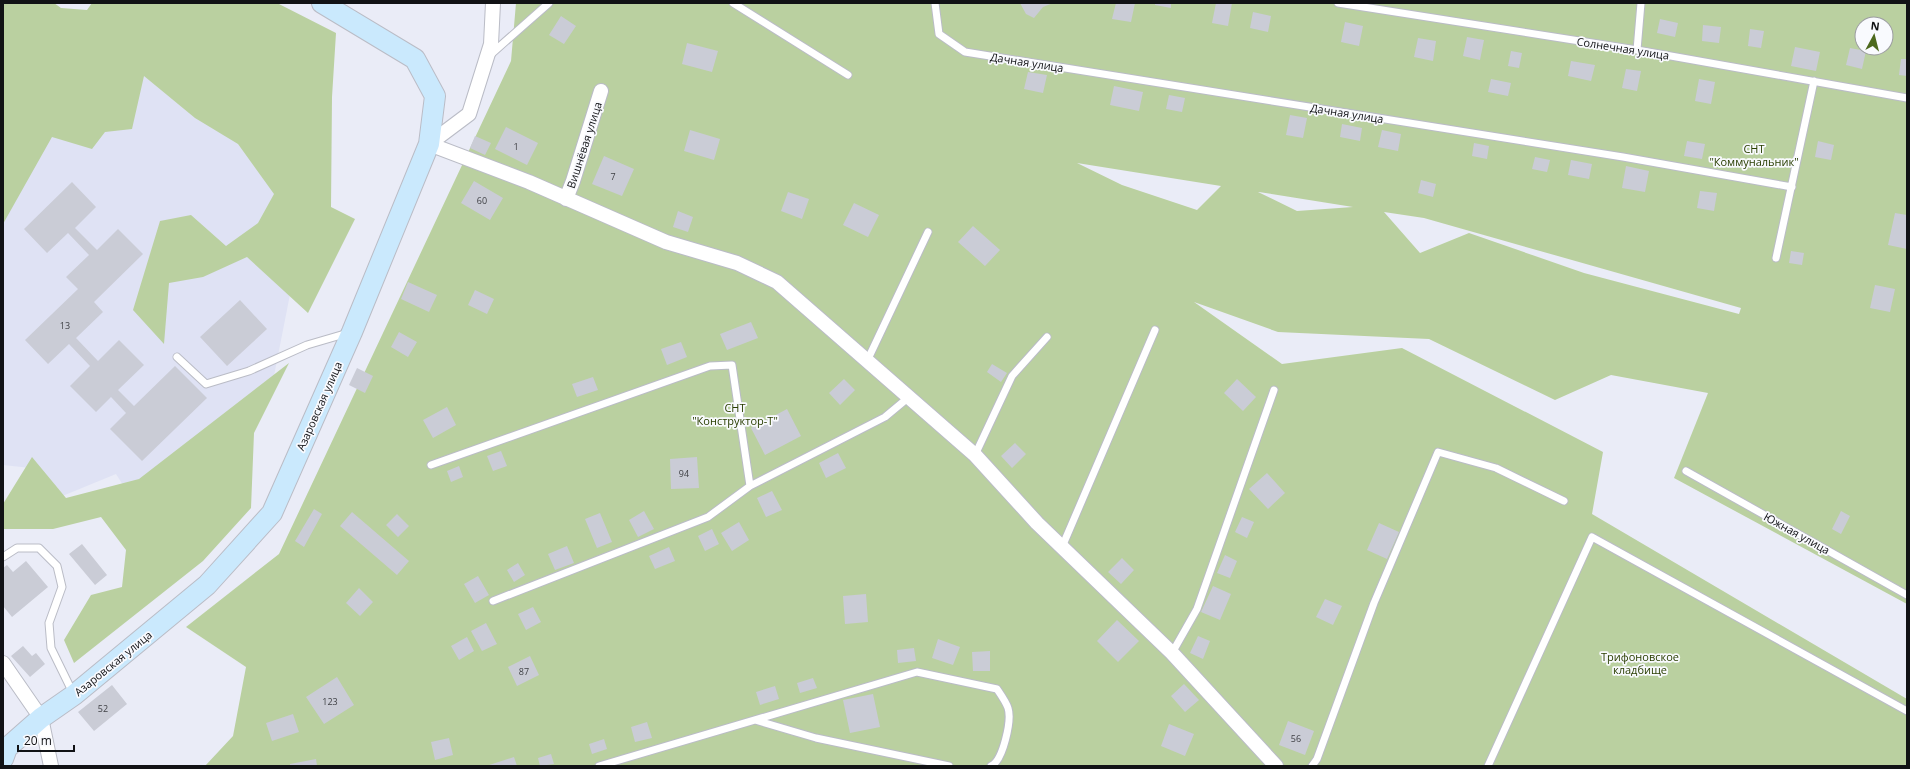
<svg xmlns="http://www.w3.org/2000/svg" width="1910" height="769" font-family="'Open Sans',sans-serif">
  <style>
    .built { fill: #dfe2f4 }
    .green { fill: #bad0a0; fill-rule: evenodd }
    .building { fill: #caccd6 }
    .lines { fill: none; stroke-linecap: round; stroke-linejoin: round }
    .lane-casing { stroke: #babcc6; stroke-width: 9 }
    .street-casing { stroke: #babcc6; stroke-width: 16 }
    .secondary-casing { stroke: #babcc6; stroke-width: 22 }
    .lane { stroke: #fff; stroke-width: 7 }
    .street { stroke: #fff; stroke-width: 14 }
    .secondary { stroke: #cae9fd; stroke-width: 20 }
    .labels { text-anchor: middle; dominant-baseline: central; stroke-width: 3.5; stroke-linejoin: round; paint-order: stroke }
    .number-label { font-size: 9px; fill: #3f4045 }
    .street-label { font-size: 11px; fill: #111215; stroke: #f9fafe }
    .park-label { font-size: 11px; fill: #293e00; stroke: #f9fafe }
  </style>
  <rect width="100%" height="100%" fill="#eaecf7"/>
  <!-- built -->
  <path class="built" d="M 116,3 L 329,96 L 272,386 L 135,504 L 116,474 L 60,497 L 40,469 L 3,465 L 3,184 Z"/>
  <!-- green -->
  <path class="green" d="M 3,3 L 54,3 L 61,8 L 87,10 L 92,3 L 277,3 L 336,33 L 332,97 L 331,207 L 355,219 L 308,313 L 247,257 L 203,277 L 169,283 L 164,344 L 133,310 L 160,221 L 191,215 L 226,246 L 258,223 L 274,194 L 238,144 L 195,118 L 144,76 L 132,129 L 105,132 L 92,149 L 52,137 L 3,224 Z
    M 516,3 L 1907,3 L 1907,604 L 1674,478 L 1708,393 L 1611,375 L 1555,400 L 1429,339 L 1278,332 L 1194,302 L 1282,364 L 1402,348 L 1603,452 L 1592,514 L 1907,699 L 1907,766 L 205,766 L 233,736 L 246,667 L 186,627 L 279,554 L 511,61 ZM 1862,24 L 1886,24 L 1886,48 L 1862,48 ZM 1077,163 L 1221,186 L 1197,210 L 1122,185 ZM 1258,192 L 1259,192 L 1353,207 L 1297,211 ZM 1384,212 L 1424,218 L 1741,308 L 1739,314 L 1584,273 L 1469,233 L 1420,253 Z
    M 289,363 L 254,433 L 251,508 L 203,561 L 74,663 L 64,640 L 91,595 L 122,587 L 126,550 L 101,517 L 53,529 L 3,529 L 3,504 L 32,457 L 66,498 L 139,479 Z"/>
  <!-- building -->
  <path class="building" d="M 1020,3 L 1053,3 L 1043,7 L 1034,18 L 1026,14 Z
    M 1116,3 L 1135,3 L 1131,22 L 1112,19 Z
    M 1155,3 L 1171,3 L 1171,8 L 1155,5 Z
    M 1216,3 L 1232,3 L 1228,26 L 1212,23 Z
    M 1253,12 L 1271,16 L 1268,32 L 1250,28 Z
    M 561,16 L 576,26 L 564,44 L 549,35 Z
    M 1660,19 L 1678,23 L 1675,37 L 1657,33 Z
    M 1345,22 L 1363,26 L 1359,46 L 1341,42 Z
    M 1703,25 L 1721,27 L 1719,43 L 1702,41 Z
    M 1750,29 L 1764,31 L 1761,48 L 1748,46 Z
    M 1467,37 L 1484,40 L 1480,60 L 1463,56 Z
    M 1418,38 L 1436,41 L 1433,61 L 1414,57 Z
    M 687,43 L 718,51 L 712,72 L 682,64 Z
    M 1795,47 L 1820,52 L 1816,71 L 1791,66 Z
    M 1850,48 L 1866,51 L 1862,69 L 1846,65 Z
    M 1511,51 L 1522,53 L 1519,68 L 1508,66 Z
    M 1901,59 L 1907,59 L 1907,76 L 1899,75 Z
    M 1571,61 L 1595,65 L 1591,81 L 1568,76 Z
    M 1626,69 L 1641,71 L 1637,91 L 1622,88 Z
    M 1028,72 L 1047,75 L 1043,93 L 1024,89 Z
    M 1491,79 L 1511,83 L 1508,96 L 1488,92 Z
    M 1699,79 L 1715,82 L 1711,104 L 1695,101 Z
    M 1114,86 L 1143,92 L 1139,111 L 1110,105 Z
    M 1169,95 L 1185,98 L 1182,112 L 1166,109 Z
    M 1290,115 L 1307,118 L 1303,138 L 1286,135 Z
    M 1342,124 L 1362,128 L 1360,141 L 1340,137 Z
    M 506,127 L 538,143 L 527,165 L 495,149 Z
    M 690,130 L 720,139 L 714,160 L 684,151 Z
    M 1382,130 L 1401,134 L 1398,151 L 1378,147 Z
    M 475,136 L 491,143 L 485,155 L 470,148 Z
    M 1687,141 L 1705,144 L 1702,159 L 1684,156 Z
    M 1818,141 L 1834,145 L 1831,160 L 1815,157 Z
    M 1474,143 L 1489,146 L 1487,159 L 1472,156 Z
    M 604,156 L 634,169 L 622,196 L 592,184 Z
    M 1535,157 L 1550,160 L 1547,172 L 1532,169 Z
    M 1571,160 L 1592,164 L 1589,179 L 1568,175 Z
    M 1626,166 L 1649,171 L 1645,192 L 1622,188 Z
    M 1421,180 L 1436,184 L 1433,197 L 1418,193 Z
    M 474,181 L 503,198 L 490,220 L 461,203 Z
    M 72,182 L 96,207 L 75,228 L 97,250 L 118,229 L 143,254 L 94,302 L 103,312 L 76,338 L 98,361 L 119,340 L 144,365 L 118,390 L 134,406 L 175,366 L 207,398 L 142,461 L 110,429 L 126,413 L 111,397 L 96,412 L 70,386 L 90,366 L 69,344 L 48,364 L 25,340 L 78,289 L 66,277 L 89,255 L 68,233 L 47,253 L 24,229 Z
    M 1700,191 L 1717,193 L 1714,211 L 1697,208 Z
    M 788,192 L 809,199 L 802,219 L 781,211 Z
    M 854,203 L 879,215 L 868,237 L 843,225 Z
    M 678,211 L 693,217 L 688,232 L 673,227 Z
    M 1895,213 L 1907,215 L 1907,249 L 1888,245 Z
    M 973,226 L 1000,250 L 985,266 L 958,242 Z
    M 1791,251 L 1804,253 L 1802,265 L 1789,263 Z
    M 408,282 L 437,295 L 429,312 L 401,299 Z
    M 1875,285 L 1895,289 L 1890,312 L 1870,308 Z
    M 475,290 L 494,299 L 487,314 L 468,305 Z
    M 240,300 L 267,329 L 227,366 L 200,337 Z
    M 751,322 L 758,338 L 727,350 L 720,334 Z
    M 399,332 L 417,342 L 408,357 L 391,347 Z
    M 681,342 L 687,357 L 667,365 L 661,349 Z
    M 992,364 L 1007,373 L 1001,382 L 987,372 Z
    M 357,368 L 373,376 L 365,393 L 349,385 Z
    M 593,377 L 598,390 L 577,397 L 572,384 Z
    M 844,379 L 855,390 L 840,405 L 829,393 Z
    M 1237,379 L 1256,397 L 1243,411 L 1224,393 Z
    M 447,407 L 456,425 L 433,438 L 423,420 Z
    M 787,409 L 801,436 L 765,455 L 751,428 Z
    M 1015,443 L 1026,454 L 1012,468 L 1001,456 Z
    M 501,451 L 507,466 L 493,471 L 487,456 Z
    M 838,453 L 846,468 L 826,478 L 819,463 Z
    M 697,457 L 699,488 L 671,489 L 670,459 Z
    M 459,466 L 463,477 L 451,482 L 447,471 Z
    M 1267,473 L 1285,493 L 1268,509 L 1249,489 Z
    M 772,491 L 782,510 L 766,517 L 757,498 Z
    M 314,509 L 322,514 L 304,547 L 295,541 Z
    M 644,511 L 654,529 L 638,537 L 629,520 Z
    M 1841,511 L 1850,516 L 1841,534 L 1832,529 Z
    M 352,512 L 409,561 L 397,575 L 340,526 Z
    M 600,513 L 612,542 L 597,548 L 585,519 Z
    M 397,514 L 409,526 L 398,537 L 386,525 Z
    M 1242,517 L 1254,522 L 1247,538 L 1235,532 Z
    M 739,522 L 749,540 L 732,551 L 721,533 Z
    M 1379,523 L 1399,532 L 1387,559 L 1367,550 Z
    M 712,529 L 719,544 L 705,551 L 698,536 Z
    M 82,544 L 107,575 L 95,585 L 69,554 Z
    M 567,546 L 574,563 L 555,570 L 548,554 Z
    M 669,547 L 675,561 L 655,569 L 649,556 Z
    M 1225,555 L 1237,561 L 1230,578 L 1217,573 Z
    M 1122,558 L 1134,570 L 1121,584 L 1108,572 Z
    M 26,561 L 48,587 L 12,617 L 3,606 L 3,568 L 7,565 L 13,572 Z
    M 518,563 L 525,575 L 514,582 L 507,570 Z
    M 478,576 L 489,595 L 475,603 L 464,584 Z
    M 1213,586 L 1231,594 L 1220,620 L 1201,612 Z
    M 359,588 L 373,602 L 360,616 L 346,603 Z
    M 866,594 L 868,622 L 845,624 L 843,596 Z
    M 1325,599 L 1342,606 L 1333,625 L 1316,617 Z
    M 533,607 L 541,622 L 526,630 L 518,614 Z
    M 1117,620 L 1139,641 L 1118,662 L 1097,641 Z
    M 486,623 L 497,644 L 482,651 L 471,631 Z
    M 1198,636 L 1210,641 L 1203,659 L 1190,653 Z
    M 467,637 L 474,651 L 459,660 L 451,646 Z
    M 938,639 L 960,647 L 953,665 L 932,658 Z
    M 23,646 L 32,656 L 36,653 L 45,664 L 30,677 L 11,656 Z
    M 914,648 L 916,661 L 898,663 L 897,650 Z
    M 990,651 L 990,671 L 973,671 L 972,652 Z
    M 530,656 L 539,675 L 517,686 L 508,667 Z
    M 337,677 L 354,705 L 324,724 L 306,697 Z
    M 813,678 L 817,688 L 800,693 L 797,683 Z
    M 1184,684 L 1199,700 L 1185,712 L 1171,696 Z
    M 112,685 L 127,704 L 94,731 L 78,712 Z
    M 775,686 L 779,699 L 760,705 L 756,692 Z
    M 873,694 L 880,727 L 850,733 L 843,700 Z
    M 293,714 L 299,732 L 272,741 L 266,723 Z
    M 1288,721 L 1314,731 L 1305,755 L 1279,745 Z
    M 647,722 L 652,738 L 635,742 L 631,727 Z
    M 1169,724 L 1194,734 L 1185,756 L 1161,746 Z
    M 449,738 L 453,755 L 435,760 L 431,742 Z
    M 604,739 L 607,749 L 592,754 L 589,744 Z
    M 551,754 L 554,764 L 540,766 L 538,758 Z
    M 514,757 L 517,766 L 486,766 Z
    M 316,759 L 317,766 L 290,766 L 290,764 Z"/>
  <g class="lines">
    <defs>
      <path id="lane" d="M 733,3 L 848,75
        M 935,3 L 939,34 L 965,52 L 1623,157 L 1792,187
        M 1338,3 L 1637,50 L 1907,98
        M 1637,50 L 1641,3
        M 490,55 L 549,3
        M 1776,258 L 1814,81
        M 177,357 L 206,384 L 249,371 L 307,345 L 348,333
        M 868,359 L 928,232
        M 975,455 L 1012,376 L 1047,337
        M 431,465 L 710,366 L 732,365 L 750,486
        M 1686,471 L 1907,595
        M 1062,547 L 1155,330
        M 3,557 L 17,548 L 39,548 L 57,566 L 62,587 L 49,623 L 51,648 L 73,693
        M 493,601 L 708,517 L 750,486 L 885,417 L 909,397
        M 1172,653 L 1197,609 L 1274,390
        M 755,720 L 816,738 L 949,766
        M 599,766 L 917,672 L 997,689 C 1001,695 1006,702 1008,708 C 1012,720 1003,761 991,766
        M 1312,766 L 1317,759 L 1374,603 L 1438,452 L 1496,468 L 1564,501
        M 1488,766 L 1592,537 L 1907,711"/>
      <path id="street" d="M 429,144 L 529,182 L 666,242 L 737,263 L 777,282 L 975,455 L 1037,523 L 1172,653 L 1276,766
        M 429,144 L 469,114 L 491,44 L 493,3
        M 566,199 L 573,181 L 601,91
        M 3,663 L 41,718 L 51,766"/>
      <path id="secondary" d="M 3,759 L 7,748 L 41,718 L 74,695 L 207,585 L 272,513 L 352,332 L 429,144 L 435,96 L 415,59 L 322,3"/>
    </defs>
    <!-- lane casing -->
    <use href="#lane" class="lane-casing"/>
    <!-- street casing -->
    <use href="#street" class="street-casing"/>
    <!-- secondary casing -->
    <use href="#secondary" class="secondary-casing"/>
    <!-- lane -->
    <use href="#lane" class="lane"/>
    <!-- street -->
    <use href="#street" class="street"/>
    <!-- secondary -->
    <use href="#secondary" class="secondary"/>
  </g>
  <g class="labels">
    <!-- number labels -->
    <g class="number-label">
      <text x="516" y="146">1</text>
      <text x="613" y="176">7</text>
      <text x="482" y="200">60</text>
      <text x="65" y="325">13</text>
      <text x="684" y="473">94</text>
      <text x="524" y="671">87</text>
      <text x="330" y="701">123</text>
      <text x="103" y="708">52</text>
      <text x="1296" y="738">56</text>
    </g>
    <!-- street labels -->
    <g class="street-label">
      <text transform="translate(1623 48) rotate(9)">Солнечная улица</text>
      <text transform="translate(1027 62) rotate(9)">Дачная улица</text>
      <text transform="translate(1347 113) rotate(9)">Дачная улица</text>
      <text transform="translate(584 145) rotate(-72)">Вишнёвая улица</text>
      <text transform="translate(319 406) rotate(-66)">Азаровская улица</text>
      <text transform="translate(1797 533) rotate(29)">Южная улица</text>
      <text transform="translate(113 663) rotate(-39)">Азаровская улица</text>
    </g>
    <!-- park labels -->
    <g class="park-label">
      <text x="1754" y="148">СНТ<tspan x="1754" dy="13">"Коммунальник"</tspan></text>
      <text x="735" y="407">СНТ<tspan x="735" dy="13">"Конструктор-Т"</tspan></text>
      <text x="1640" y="656">Трифоновское<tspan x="1640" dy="13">кладбище</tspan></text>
    </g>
  </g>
  <!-- border -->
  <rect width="1910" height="769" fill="none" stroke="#111215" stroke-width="8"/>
  <!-- north arrow -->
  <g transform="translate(1874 36) rotate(7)"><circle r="19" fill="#f9fafe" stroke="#9c9da1"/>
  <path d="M0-3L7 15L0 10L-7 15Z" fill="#4d691d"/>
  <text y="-6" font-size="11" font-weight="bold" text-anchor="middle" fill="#111215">N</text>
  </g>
  <!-- scale -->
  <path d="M18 745v6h56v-6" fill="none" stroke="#111215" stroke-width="2"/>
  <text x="24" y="745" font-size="12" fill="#111215" stroke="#f9fafe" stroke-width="3" paint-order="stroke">20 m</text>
</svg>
